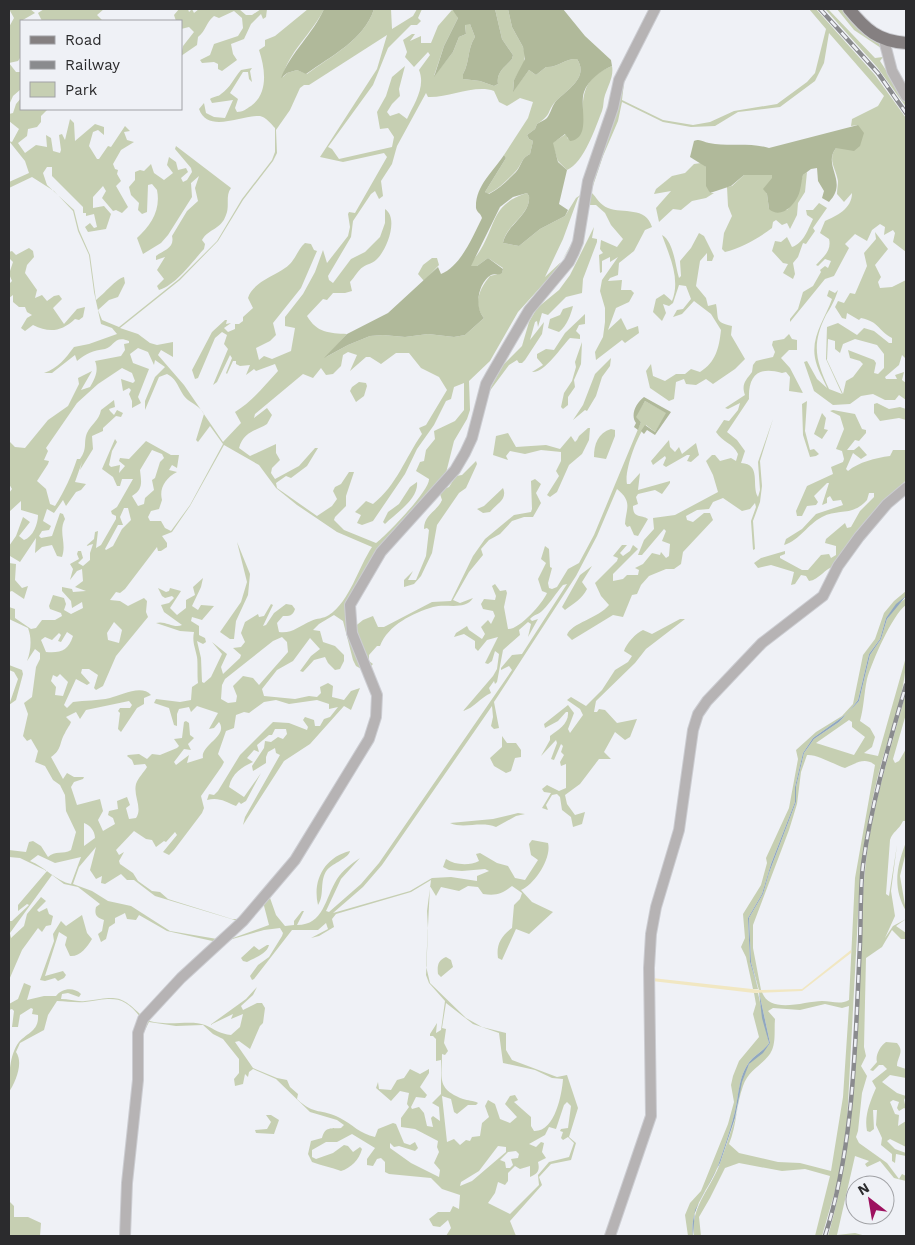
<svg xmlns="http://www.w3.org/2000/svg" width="915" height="1245" font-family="'Work Sans',sans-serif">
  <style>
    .green { fill: #c6cfb2; fill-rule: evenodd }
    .forest { fill: #b0b99a }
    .sand { fill: #f1e7c2 }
    .water { fill: #90a7c0 }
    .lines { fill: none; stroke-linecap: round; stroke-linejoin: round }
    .minor-casing { stroke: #cccdd2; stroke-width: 12 }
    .major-casing { stroke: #cccdd2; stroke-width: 14 }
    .minor { stroke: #b6b3b4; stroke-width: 10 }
    .major { stroke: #858081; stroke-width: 12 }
    .rail-casing { stroke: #8a8b8e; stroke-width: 4.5 }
    .rail { stroke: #eff1f6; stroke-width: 2.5; stroke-dasharray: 8; stroke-linecap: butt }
  </style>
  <rect width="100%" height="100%" fill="#eff1f6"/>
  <!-- green -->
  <path class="green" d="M 9,9 L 30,9 L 35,13 L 21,21 L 20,58 L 18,61 L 9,63 L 16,72 L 20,72 L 21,64 L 21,89 L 13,96 L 9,105 L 9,27 L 14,18 Z
    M 44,9 L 104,9 L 97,15 L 103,21 L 42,21 L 38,13 Z
    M 179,9 L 188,9 L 189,12 L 192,9 L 194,13 L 199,9 L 239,9 L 246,15 L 252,15 L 261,9 L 267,9 L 266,17 L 263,19 L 261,14 L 251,24 L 244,39 L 231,44 L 233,54 L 237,60 L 222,71 L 218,69 L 218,64 L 214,62 L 202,63 L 200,60 L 210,55 L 214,44 L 238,36 L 243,28 L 242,18 L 234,11 L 219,18 L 214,16 C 206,22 206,31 198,37 L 197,45 L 181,56 L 183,46 L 194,32 L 189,27 L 181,29 L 181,21 L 176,21 L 174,15 Z
    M 308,9 L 324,9 C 314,31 286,55 283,77 L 287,73 L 297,70 L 307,74 C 331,56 364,40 374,9 L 391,9 L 392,29 L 413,16 L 417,9 L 422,9 L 418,18 L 421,21 L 417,25 L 411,25 L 388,48 L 373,85 L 328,147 L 332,149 L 339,159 L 392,147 L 394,137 L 388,128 L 380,129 L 377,112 L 386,96 L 392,77 L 405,66 L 399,89 L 400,96 L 392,104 L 387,112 L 390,116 L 399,113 L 407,119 C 414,104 426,87 419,70 L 430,55 L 428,52 L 414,67 L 405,57 L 407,52 L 403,40 L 412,34 L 415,34 L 410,41 L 421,36 L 421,43 L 431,43 L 438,26 L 452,10 L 456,12 L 458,18 L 444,46 L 434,76 L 453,52 L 459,37 L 466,34 L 465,24 L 470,24 L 475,37 C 467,49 470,62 463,74 L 463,79 L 480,81 L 494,86 L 498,84 C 496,72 505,67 512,59 L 513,55 L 502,39 L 495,9 L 508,9 L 512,27 L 523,47 L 525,54 L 524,64 L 514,80 L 513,91 L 529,70 L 536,75 L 546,67 C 558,68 565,58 577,59 C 589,77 568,89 557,100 C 546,111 553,114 537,124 L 535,129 L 527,135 L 529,139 L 533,141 L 530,154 C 521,158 522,165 515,172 C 506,181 500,188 488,194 L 485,192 L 506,158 L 504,155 L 528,118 L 533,102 L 520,98 L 507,106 L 499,102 L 494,91 C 475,84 449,98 428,97 L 426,93 L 397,146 L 392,164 L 381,181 L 383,196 L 379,199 L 375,191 L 371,194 L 353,221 L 351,237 L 328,276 L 329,280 L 333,283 L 351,259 L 365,252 L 380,237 L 385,223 L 385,209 C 399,218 387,250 377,259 C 374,263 367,264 363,267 C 358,270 355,277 350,282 L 352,291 L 345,293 L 333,293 L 327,300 L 323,299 L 307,316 C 317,333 329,333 347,334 L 326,357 L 348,345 L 370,336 L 383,335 L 405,337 L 428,334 L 454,337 L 465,335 L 484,318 C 472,304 480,288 490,276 L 502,273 L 503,268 L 488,258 L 477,266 L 470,266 C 473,259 477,256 481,249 C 497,222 492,204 527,193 L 529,196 C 531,215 506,224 503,243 L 519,246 L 540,229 L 565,216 L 576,198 L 582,194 L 578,198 L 563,239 L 545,277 L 561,262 L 577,234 L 577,236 L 556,270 L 518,312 L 490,361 L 469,381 L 470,410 L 467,419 L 454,441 L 445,477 L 379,550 L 347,602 L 346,616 L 348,630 L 370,682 L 375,700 L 372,727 L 363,746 L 297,854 L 238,923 L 217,942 L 167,931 L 139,915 L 136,920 L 127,919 L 125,913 L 115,918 L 115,923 L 109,927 L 106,939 L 101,942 L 98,934 L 102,931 L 104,920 C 97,918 94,915 96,907 L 100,904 L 78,887 L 64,884 L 52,875 L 10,933 L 11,938 L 24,926 L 27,914 L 41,897 L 46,901 L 37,910 L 39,912 L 47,908 L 49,914 L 53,916 L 51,925 L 46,926 L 42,932 L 38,928 L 22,950 L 9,980 L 9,911 L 10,921 L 12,921 L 29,905 L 27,904 L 18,911 L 18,905 L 47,871 L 20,858 L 9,857 L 9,850 L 26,852 L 29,842 L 33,841 L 41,846 L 48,857 C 55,850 63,855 71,850 L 76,832 L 66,811 L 65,795 L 60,785 L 53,780 L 45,766 L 35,762 L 38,751 L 31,739 L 27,741 L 23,736 L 28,714 L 24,703 L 32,697 L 36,667 L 40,659 L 40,653 L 35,649 L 27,661 C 31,651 32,638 28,628 L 9,619 L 9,607 L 15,609 L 15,618 L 31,629 L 36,628 L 42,620 L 55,620 L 62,616 L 61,613 L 50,609 L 49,606 L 53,595 L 64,598 L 66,604 L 64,610 L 71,614 L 83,608 L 82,602 L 72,608 L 71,601 L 62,591 L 62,587 L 72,589 L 73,592 L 86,591 L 75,587 L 83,581 L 82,569 L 77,571 L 70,580 L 73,569 L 70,564 L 79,559 L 77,554 L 78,551 L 81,551 L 83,558 L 78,563 L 83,566 L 90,560 L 90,553 L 93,544 L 86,546 L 94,539 L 95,532 L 98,531 L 96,548 L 101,545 L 116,519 L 116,516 L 112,514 L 111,511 L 117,507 L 133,479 L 122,479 L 120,486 L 117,486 L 113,477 L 102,469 L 115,439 L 117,442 L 112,451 L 109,465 L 111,467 L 120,465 L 119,473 L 125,466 L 119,461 L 120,458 L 129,459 L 146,441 L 171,455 L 179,455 L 177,468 L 172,465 L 169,470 L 177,472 C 165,478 159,489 162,500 L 159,509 L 151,511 L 148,517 L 150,521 L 161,521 L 165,528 L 171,531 L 190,505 L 223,444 L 210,426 L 198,442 L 196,440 L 204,414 C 200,407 195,405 188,400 C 179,393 179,380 167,374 L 159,377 L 145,410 L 145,401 L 155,377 L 165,367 L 155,360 L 154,365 L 148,352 L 138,348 L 130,354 L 133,363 L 149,369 L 138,397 L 141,403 L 132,408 L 132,401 L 129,394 L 131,390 L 129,388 L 123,391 L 121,379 L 133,383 L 135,381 L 132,373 L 122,368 L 98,384 L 77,403 L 46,448 L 48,451 L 44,460 L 49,461 L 48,464 L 37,481 L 46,489 L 50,504 L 55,506 C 65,490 71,477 77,459 L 80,459 C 88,448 83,443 87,433 C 91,424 99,421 101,410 L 114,400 L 115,407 L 109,409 L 110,411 L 114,415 L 117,410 L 123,413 L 121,417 L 116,416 L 103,428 L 103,431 L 92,436 L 93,449 L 80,470 L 82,462 L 75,482 L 86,484 L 81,490 L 76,492 L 66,506 L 63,500 L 54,513 L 47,509 L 43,521 L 51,526 L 49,530 L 42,531 L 39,536 L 41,538 L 52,536 L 60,513 L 63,514 L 65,519 C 58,532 67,543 62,557 L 57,556 L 52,545 L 42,547 L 35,553 L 36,538 L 20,562 L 10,556 L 9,546 L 16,536 L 23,517 L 30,522 L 19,536 L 24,540 C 33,537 38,524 38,515 L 21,510 L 21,501 L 9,512 L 9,493 L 12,489 L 9,484 L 9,441 L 15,447 L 25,448 L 48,420 L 68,406 L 79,384 L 78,378 L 92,371 L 81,390 L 90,387 C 95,378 99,371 95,361 L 121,356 L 125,350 L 124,344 L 129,343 L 129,341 C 114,335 114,347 105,349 C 92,351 87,353 77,361 L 75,355 L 52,373 L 44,373 C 58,368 65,359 74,347 L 89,344 L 117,334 L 112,328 L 101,324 L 94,292 L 89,255 L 78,231 L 73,211 L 54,191 L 32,177 L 9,188 L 9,182 L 29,173 L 25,161 L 9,141 L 12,142 L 19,129 L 9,121 L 9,114 L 13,113 L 16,104 L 21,98 L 21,109 L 48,109 L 41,116 L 41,122 L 37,127 L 28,129 L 27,136 L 18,143 L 25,153 L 36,145 L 47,147 L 46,135 L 51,138 L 53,151 L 60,153 L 61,150 L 59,135 L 62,134 L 65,140 L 70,119 L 74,123 L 75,141 L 95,124 L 104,127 L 104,135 L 98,130 L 93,132 L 89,146 L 97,159 L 99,159 L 108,146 L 111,147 L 125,126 L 130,131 L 124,132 L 127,140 L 134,142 L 121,150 L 113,164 L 115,169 L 118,170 L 117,174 L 121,181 L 116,186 L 128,207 L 122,213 L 116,210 L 113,211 L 102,198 L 106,191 L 103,186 L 93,197 L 93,208 L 104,206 L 111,214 L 106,229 L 88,232 L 85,227 L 90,223 L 94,228 L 97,227 L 94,214 L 86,216 L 86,213 L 83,213 L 83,207 L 52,176 L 52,167 L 47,167 L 43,173 L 47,185 L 74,210 L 79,230 L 90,255 L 96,300 C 104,294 116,279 124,277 L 125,283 L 118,297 L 109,300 L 98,310 L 102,320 L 119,327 L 179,279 L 217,241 L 242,199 L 272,160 L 275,152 L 275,128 C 271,124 266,117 260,116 C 241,115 208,134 199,109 L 204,103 L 206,113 L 214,117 L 225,118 L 233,100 L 212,103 L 210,99 C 214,96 218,97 221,94 C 230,88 234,78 241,70 L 252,68 L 250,71 L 252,82 L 249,79 L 248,72 L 243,72 L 230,93 L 238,99 L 235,108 L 237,112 C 243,112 246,109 251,106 C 269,93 265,68 259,50 L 265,46 L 265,40 L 275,36 ZM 387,35 L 377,69 L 320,157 L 343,162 L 384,153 L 387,157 L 355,213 L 349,212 L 348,214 L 350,227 L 348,236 L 327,263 L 323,250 L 315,272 L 303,294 L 285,317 L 285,326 L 295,328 L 291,351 L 272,359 L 264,356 L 259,360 L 256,348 L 270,341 L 276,335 L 273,323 L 301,288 L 317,251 L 314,250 L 311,244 L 305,243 C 297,250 295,262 285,268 C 274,276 252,283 248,298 L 253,308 L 243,317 L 243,321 L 239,324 L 235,324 L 235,329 L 228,332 L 224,328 L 231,323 L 226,324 L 227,320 L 225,320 L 212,332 L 192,370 L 195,379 L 198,378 L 215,338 L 222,332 L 227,335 L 224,344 L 228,349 L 213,385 L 217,382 L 230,355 L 232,358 L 226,373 L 227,374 L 233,361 L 236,361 L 236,364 L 240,366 L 250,365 L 246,375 L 254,369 L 256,371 L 275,364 L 278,371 C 264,386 253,401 235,412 L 241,423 L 223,442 L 184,385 L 158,355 L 161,350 L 173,357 L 173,342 L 157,345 L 150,343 L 138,334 L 120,328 L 180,280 L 218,241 L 243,200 L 273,161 L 277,153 L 276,130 L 290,110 L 300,88 L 304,85 L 309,85 ZM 348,352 L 357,355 L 350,371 L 366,357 L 370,357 L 381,364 L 396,353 L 409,353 L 421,368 L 439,377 L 447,390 L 426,425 L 419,428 L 422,434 C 405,458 397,485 373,504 L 366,501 L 355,512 L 361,515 L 357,523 L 362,525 L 373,521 L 405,474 L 417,449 L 434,425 L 446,401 L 451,399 L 454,387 L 464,383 L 464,410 L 455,421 L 434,431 L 435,439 L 426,450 L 424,461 L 420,462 L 416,471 L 429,479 C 430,490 386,536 376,543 L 344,530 L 334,520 L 335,517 L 346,506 L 346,496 L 354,472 L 349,472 L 341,484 L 335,487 L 333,491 L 337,499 L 332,506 L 317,516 L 277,488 L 276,483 L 286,476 L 291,478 L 307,466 L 318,448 L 315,448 L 299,466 L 275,479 L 271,473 L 272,468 L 280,460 L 276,453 L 276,444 L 250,456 L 239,448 C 244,431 256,431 267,424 L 272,415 L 267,408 L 254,418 L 255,414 L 303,374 L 313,378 L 321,368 L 326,375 L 333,374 L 341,366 L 343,355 ZM 224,445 L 259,465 L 276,488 L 297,505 L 337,532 L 372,547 C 358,568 350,601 329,615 C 323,619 317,618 311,621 C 299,626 292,634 279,632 L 277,623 L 283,616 C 289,616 293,616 295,609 L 292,605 L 286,604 L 274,613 L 266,625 L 263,626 L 273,605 L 271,604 L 264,616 L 259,617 L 258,614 L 245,622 L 241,633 L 245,642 L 241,647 L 233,648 L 241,655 L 240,658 L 223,674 L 221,667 L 227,654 L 212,642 L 222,654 L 211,677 L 204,683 L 202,682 L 201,658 L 197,641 L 203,644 L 206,642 L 205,638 L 199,635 L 199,626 L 191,621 L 192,617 L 202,620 L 214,606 L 201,605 L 198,610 L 192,606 L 201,587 L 203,578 L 193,587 L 195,595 L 186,600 L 186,608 L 177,615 L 170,608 L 181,591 L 170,588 L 169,591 L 166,592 L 158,588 L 162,596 L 165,598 L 172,596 L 174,598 L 169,603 L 161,605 L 164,612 L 182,625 C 174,629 165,620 156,623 L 180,631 L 194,632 C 192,642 195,647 197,657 C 198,662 197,676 198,683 L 192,687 L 191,700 L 180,702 L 156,699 L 154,703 L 169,708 L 174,725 L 177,726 L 177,714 L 179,709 L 189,707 L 191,712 L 197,706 L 218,713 L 209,729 L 214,728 L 219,722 C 229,736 200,745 203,758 L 187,763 L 189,755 L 176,765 L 174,762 L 184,749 L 191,750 L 188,744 L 194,738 L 190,735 L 189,723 L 186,721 L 184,722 L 182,738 L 174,739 L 179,746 L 177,748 L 160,755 L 152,754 L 147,759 L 139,754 L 128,755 L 127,756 L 132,760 L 134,765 L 145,764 L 147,767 C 144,772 138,778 136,784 C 133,796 143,808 136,818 L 129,819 L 126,808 L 130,805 L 127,797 L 117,801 L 118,809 L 109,811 L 108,815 L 113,818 L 115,824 L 103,831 L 98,820 L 103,811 L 100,799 L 77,805 L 71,787 L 74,782 L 83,779 L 84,777 L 74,777 L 67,773 L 63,779 L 51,757 C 62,750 59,743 65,733 C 67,728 69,727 71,722 L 66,717 L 76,712 L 80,719 L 86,710 L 129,701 L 132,705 L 130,708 L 120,708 L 118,711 L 120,713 L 118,729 L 121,732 L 137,708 L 144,704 L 144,698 L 151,695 C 142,684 121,695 110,698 C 98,701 85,700 73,702 L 67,708 L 64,705 L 76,679 L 87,685 L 90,683 L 81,673 L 82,669 L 89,669 L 98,675 L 94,688 L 96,690 L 103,686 L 116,656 L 148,617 L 146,612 L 147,601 L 144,598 L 128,606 L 120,601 L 110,600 L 116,592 L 120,593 L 125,589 L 157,547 L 158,551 L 161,551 L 167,547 L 167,543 L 162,536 L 172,532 L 190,506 ZM 152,450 L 162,454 L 164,458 L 160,462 L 155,478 L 152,480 L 154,490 L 145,498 L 144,504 L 138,506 L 132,496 C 144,489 141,481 140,470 ZM 124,508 L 128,508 L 131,520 L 122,529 L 113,546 L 106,550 L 105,549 L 118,525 L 123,525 L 120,517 ZM 334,615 L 343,621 L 353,660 L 356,666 L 363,670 L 372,692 L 373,717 L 369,732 L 296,853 L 240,919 L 232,919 L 168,899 L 160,892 L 152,891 L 138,881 L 133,873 L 120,864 L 119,861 L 124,852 L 119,855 L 116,850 L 134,831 L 146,839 L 152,840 L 156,847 L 164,841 L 166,842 L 175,832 L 177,835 L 163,852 L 169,855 L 174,850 L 202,813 L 204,808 L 201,796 L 222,766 L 224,762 L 218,754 L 226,731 L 234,728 L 236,715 L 244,712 L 249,713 L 264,702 L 276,700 L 289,704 L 317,700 L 329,704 L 329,709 L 338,707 L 330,717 L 324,719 L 320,726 L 315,726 L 314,720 L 305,717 L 303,720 L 308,727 L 307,730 L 289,723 L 273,722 L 240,755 L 218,791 L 214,795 L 209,794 L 210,791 L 207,800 C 220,797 225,802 236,806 L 239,802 L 241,804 L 246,801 L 261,773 L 244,797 L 229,787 C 232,773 242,767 253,762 L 247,758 L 254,750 L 259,752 L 257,745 L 269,735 L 272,735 L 275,729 L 286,729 L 287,734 L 283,739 L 278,737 L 271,742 L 265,741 L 264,748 L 252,766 L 253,771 L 266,763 L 266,757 L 268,752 L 275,748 L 276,753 L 280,755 L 245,817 L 243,825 L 284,761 L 310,744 L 344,706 L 351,710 L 360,688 L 351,691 L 344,700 L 332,697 L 333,686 L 328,683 L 320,687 L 321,693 L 317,697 L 309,696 L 295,699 L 264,696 L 262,689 L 277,670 L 293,661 L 310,638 L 320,649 L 311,656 L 300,671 L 303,672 L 314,660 L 325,657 L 328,663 L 335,670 L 340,669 L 344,661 L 344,655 L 335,646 L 323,642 L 320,631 L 313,630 L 319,624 ZM 114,622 L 122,630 L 119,643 L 108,640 L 107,633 ZM 67,632 L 73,636 C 68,651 61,653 46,652 L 41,640 L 45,637 L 52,640 L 59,633 L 61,635 L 58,641 L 61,642 ZM 282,637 L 287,642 L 288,652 L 259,685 L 253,678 L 243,676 L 233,686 L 237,696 L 236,702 L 228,703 L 221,699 L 222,685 L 225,679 L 273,641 ZM 60,674 L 68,682 L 63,696 L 55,695 L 56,687 L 51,681 L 53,675 L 57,677 ZM 84,823 C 90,825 95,831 95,838 L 84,846 ZM 96,847 L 90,870 L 96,879 L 102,876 L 101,883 L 105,884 L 121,874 L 127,880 L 134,880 L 155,896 L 238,921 L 217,939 L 170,931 L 131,906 L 108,901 L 92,891 L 73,884 L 79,867 ZM 38,855 L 55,863 L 81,857 L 71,884 C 56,881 45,867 30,861 Z
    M 657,9 L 660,9 L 629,71 L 624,83 L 622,100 L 663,120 L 693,125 L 710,122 L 734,111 L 777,104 L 807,82 L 815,73 L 826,29 L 809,9 L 816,9 L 875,75 L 906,118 L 906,252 L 893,242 L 895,233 L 893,230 L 884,235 L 885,227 L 880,224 L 872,230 L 867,241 L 855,234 L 845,244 L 849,248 L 834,276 L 825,279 L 790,322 L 790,319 L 798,309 L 803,292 L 813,286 L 821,272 L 820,270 L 825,266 L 828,268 L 831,261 L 825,259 L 818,266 L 816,265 C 823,257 832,251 829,239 L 820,233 L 825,221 C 836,216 852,209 852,193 L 844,202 L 837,194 C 837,190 838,185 838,181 C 836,168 827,160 836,148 L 843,148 L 858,125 L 851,126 L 852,119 L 878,106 L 884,96 L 829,33 L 824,63 L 815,81 L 780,107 L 738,112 L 715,126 L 691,127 L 663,122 L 622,102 L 618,121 L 603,156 L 591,192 C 597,198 600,205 608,208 C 623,214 646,206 652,227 L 645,230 L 634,251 L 619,263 L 618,275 L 610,278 L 608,281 L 622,280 L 621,290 L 631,290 L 634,293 L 629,302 L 616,308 L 608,330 L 621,318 L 627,330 L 638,326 L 639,333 L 625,343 L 622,340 L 596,360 L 595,352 L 603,337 L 605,322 L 605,308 L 600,291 L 602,280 L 618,257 L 610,262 L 610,257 L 602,261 L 602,272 L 600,273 L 599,255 L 603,253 L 600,249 L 601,240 L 617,247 L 623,239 L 611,225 L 605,213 L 596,205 L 589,205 L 589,185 L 620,85 Z
    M 825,9 L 828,9 L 875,58 L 883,57 L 880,61 L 906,101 L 906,107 L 877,67 Z
    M 837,9 L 843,9 L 861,30 L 880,44 L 881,48 L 854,30 Z
    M 612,66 C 614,76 608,86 605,95 C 603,100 604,106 602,111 C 596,126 584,163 567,170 L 558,161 L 552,143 L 566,134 L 568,139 L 583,124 C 582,96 582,78 612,66 Z
    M 176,146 L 231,188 C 225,196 230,206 226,215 C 221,230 209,228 202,240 L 205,244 L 204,249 C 192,262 176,285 159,290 L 157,286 L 164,279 L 157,270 L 165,257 L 156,260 L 156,256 C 164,250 175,248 172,236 L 187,211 L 198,201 L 195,188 L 199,176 L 191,183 L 192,197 L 168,235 L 161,243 L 143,254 L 137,238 C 151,225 161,210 157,190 L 152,184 L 148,185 L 147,212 L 142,214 L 138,210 L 139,203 L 131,195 L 129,187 L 135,180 L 135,172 L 140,170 L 144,171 L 151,164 L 154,173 L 164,180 L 173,173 L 167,165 L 169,157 L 176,162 L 178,170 L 186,168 L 188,172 L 181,178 L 183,182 L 187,180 L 192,172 L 191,168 L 175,149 Z
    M 701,163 L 706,167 L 706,181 L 710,193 L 714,193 L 706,198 L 692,201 L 681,210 L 673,209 L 659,222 L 656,208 L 671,191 L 654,194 L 656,189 L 672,176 L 685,173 L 694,164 Z
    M 807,172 L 805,192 L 798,203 L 797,215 L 790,229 L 787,223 L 782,225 L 776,220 L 773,222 L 772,228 C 759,238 741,248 725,252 L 722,249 L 724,233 L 732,216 L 728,206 L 727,187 L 732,186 L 744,175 L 772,175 L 773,178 L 764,189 L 767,194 L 769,209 L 787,210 L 794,202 L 803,175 Z
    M 819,203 L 827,208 L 813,228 L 815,231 L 806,244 L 803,243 L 798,257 L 793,263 L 795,274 L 793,279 L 783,273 L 788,264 L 783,263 L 772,251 L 775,241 L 781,242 L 787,237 L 792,247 C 804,243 808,229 813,219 L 807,215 L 806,210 L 813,210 Z
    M 594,227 L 592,238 L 597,239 L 597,242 L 583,279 L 582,293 L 566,297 L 548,315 L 542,313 L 538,327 L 537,321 L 535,322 L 530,340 L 544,322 L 542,334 L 525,360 L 522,363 L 519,363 L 517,360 L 509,365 L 486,396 L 503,365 L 522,346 L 529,322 L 537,308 L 559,290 L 570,275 Z
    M 875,232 L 888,249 L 875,265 L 881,277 L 878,282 L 880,288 L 892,287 L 906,280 L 906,359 L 902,355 L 899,365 L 885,377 L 886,379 L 897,379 L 895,375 L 904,372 L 902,380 L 906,383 L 906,400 L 899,395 L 895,400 L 885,400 L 873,394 L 861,396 L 850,404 L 833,405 L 814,391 L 804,362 L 807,361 L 817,379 L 827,388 C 823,378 817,369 815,358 C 811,336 825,319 832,299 L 827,296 L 829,290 L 835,293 L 838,290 C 835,300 831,307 826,315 C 811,345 816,361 829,389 L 842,394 L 826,359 L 827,327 L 838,323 L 857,335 L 864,328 L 874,331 L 889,343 L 892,343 L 892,338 C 877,330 880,322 861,318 L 859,320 L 847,313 L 846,319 L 842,318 L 835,307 L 838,301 L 844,303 L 850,293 L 855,294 L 867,266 L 864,253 L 876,239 ZM 828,339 L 835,341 L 835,349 L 840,353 L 843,344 L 855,339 L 877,345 L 884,354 L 884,368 L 878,374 L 874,373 L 876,363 L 874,360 L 848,350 L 850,358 L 860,361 L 863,364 L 853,377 L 846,381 L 843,394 L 827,360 Z
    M 699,233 L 704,236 L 714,256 L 712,261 L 707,261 L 707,253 L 700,261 L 696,286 L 706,298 L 708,306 L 716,304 C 719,319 714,322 732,326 L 731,335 L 745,359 L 735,369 L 713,384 L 706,379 L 696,385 L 686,384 L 684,379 L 676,382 L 674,399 L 669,401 L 650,388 L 646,371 L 651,364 L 653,376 L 665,381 L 676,374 L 685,374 L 691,369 L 700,372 C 716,362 719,348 721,330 L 711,314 L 694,301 L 682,314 L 673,317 L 677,310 L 683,309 L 691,299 L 686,286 L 679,285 L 673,303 L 669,306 L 663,304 L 666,313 L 662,321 L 653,312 L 656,299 L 664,294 L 672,301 C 681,279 669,255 662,235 C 674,242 675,265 679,278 L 681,276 L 680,261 L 691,248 Z
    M 29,248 L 33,251 L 34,257 L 27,265 L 25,273 L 37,290 L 35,298 L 42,295 L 47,301 L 54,296 L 59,295 L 62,299 L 53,308 L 64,324 L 77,309 L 85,307 L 83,317 L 79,320 L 75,319 C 61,332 49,333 33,325 L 25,331 L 21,328 L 27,318 L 32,315 L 27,312 L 25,307 L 19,307 L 13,302 L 13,295 L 9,298 L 9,284 L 12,281 L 9,274 L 13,262 L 9,258 L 9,252 L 12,251 L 16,255 Z
    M 432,258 L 437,258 L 439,265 L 424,281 L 418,274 L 423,265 Z
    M 573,306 C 571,314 567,326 559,332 L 548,328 L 550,319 L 560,315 L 563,309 Z
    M 585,314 L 585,324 L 579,325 L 576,331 L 580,335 L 580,339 L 570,338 C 561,347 545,373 532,372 L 543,365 L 537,358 L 537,354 L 546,349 L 554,350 L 565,333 Z
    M 789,334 L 792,339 L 797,340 L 797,350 L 789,350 L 781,358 L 790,368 L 803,393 L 789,391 L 790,377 L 786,372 L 782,373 C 759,366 748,375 749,399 L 727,432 L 737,440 L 745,451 L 741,463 C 762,464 751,486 758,497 L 760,490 L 758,462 L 773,419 L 760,461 L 762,486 L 760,502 L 753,521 L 755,549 L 753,550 L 751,521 L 756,507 L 755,503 L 750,509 L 742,511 L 723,498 L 713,502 L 709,509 L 697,510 L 686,516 L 687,520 L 693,522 L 704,513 L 710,513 L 713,520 L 683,552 L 681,564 L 674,569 L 666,569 L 649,576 L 641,585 L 637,594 L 632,595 L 623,617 L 613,615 L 572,640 L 567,635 C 571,623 599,618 609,605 L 601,596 L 595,583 L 617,561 L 618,558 L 613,556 L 622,545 L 627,545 L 620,553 L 623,556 L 630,551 L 633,545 L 638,549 L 613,574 L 613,581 L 623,579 L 627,575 L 638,575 L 639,570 L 635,568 L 643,564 L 652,553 L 660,555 L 661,552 L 666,558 L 669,556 L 670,544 L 662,541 L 666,531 L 664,529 L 642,555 L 638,555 L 644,540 L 654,529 L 653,518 L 675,515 L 718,492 L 713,475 L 706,461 L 712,455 L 715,455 L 720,461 L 731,458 L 736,461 L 738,454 C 733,443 722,442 716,432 L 724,420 L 729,421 L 738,410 L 740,403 L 728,409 L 725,408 L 745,395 C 741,384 746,380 752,372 L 753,365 L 756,361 L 773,357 L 775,352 L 772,345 L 773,341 L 784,339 Z
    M 582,342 L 581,364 L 574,380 L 575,387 L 568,397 L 568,405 L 563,409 L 561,407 L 564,393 L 572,381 L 576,367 L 575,362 Z
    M 611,358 L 610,366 L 602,377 L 596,396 L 587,411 L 585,410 L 573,420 L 583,405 L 595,374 Z
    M 359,382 L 366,383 L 367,386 L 364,396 L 356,402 L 350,391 L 352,387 Z
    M 645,401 L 667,413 L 655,432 L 646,425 C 637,436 624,471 627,484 L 630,484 L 640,473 L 638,490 L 670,481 L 670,483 L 662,494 L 655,490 L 638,494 L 636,497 L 638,504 L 633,506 C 633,519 641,514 648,519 L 638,536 L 634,535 L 630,526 L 627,527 L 625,524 C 626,508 633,502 617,489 L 597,536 L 576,576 L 494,702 L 499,728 L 494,729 L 491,726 L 493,717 L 492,706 L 382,865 L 363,887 L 333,913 L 410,891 L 432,878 L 451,877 L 477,881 L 477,876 L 489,871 L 485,869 L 462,871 L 449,870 L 443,867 L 446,859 C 455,865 469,866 479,861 L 476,854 L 480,853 L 497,863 L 508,866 L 515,878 L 525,880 L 538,860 L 531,855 L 529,844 L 532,840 L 548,843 C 552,858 534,885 521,890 L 532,902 L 553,912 L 529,934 L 516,929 L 502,960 L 498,958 C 496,945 501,936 512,928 L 514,905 L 520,899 L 522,893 L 512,886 C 502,894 496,896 483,894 L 478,887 L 468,886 L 459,891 L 441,887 L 436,896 L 430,886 L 426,966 L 430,983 L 466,1018 L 482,1027 L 506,1033 L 506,1050 L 512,1060 L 557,1077 L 567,1075 L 578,1108 L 569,1137 L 576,1143 L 571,1160 L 551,1164 L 539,1177 L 542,1185 L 510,1221 L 516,1236 L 446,1236 L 451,1228 L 448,1220 L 440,1227 L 433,1226 L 429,1219 L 438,1212 L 450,1212 L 453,1206 L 459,1209 L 460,1195 L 442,1189 L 431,1178 L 389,1174 L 385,1172 L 385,1162 L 381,1158 L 377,1159 L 373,1166 L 367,1165 L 367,1159 L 375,1148 L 352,1134 L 337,1142 L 326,1142 L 312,1150 L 312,1157 L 316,1159 L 333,1153 L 344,1145 L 348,1146 L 353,1152 L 360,1147 L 362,1149 C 359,1160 351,1168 341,1171 C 331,1167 322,1166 312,1162 L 308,1154 L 311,1141 L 322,1138 C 325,1126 331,1129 341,1128 L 344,1125 L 337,1120 L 310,1112 L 276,1079 L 253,1069 L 249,1072 L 248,1077 L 245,1074 L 243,1084 L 235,1086 L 234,1079 L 239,1073 L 239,1059 L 223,1039 L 213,1034 L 203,1025 L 176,1026 L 149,1022 L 143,1034 L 140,1031 L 145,1019 C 165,1028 190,1019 205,1025 C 214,1029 220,1034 231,1035 L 240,1027 L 243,1014 L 231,1019 L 233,1014 L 210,1025 L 246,999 L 257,987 L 253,995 L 241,1006 L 243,1010 L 257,1003 L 262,1003 L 265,1008 L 263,1023 L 260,1026 L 250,1049 L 239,1041 L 235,1042 L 253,1068 L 277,1078 L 287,1080 L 290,1087 L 298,1094 L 297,1099 C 315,1116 321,1108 340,1118 C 352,1124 360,1134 375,1137 L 378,1129 L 393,1123 L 396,1124 L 404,1143 L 410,1145 L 415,1142 L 418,1148 L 415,1151 L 399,1146 L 394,1147 L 390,1143 L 390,1148 L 411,1163 L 439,1177 L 440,1170 L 434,1163 L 439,1152 L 437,1147 L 438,1141 L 415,1129 L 401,1127 L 401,1118 L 409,1107 L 407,1104 L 409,1093 L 400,1091 L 391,1101 L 376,1088 L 378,1082 L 379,1089 L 391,1090 L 397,1080 L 404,1078 L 410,1069 L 420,1074 L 429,1069 L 429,1073 L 420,1087 L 427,1095 L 425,1098 L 416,1097 L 411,1107 L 412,1109 L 419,1107 L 424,1113 L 427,1126 L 433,1127 L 431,1118 L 433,1116 L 440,1121 L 439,1107 L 432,1103 L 441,1094 L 441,1060 L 436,1061 L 436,1039 L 433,1036 L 430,1036 L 430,1034 L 437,1023 L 436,1033 L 441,1030 L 445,1001 L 429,983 L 426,975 L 428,930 L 427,911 L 431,880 L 411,892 L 336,914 L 332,919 L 334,927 L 319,936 L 311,938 L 328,929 L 326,923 L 318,930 L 292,930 L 254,979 L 252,980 L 250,976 L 258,965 L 269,957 L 282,936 L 283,933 L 280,928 L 264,930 L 222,942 L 269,925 L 263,902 L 269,895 L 276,915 L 285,926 L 294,925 L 294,921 L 302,911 L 304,911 L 297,925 C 324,925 325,898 337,879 C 343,870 351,864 360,858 L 341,879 L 326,911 L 329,912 L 361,884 L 379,863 L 512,670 L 509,666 L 501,670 L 501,668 L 512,655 L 522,654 L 567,584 L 563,585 C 556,593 551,602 543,610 C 539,615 534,614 530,619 L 532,621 L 538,619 L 528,637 L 531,624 L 528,622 L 519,630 L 520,635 L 503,650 L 497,682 L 495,684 L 494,681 L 489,688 L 491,693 C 480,698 474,708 463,711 L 493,676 L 497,669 L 499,654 L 495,651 L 492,661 L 488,664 L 485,663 L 498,637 L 487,640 L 478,651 L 475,648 L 475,641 L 464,634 L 454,637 L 456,633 L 467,626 L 469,630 L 482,639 L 485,634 L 481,627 L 488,620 L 491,624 L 495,616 L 493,611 L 483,609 L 481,604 L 484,599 L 495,600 L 496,596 L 492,586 L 495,584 L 500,591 L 506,590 L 507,593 L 504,607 L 508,629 C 519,630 543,603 547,593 L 542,591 L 538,579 L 546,563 L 541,559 L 545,546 L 549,549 L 550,567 L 552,568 L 548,583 L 549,588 L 552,589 L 557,587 L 568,569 L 579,563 L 594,535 L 641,422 L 635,417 ZM 446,1003 L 473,1024 L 499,1033 L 503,1063 L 535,1070 L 552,1078 L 563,1079 C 562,1094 555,1132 534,1131 L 531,1126 L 531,1117 L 514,1102 L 518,1100 L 515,1095 L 510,1096 L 505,1104 L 517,1117 L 510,1123 L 500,1119 L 495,1104 L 488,1100 L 485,1106 L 489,1117 L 482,1123 L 480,1136 L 472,1137 L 470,1141 L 466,1140 L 460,1145 L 454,1139 L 447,1142 L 442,1096 L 451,1099 L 454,1112 L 457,1114 L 468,1105 L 476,1105 L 478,1103 C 473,1100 468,1101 463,1099 C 436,1089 442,1078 442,1054 L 445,1055 L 448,1051 L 444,1043 L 446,1029 L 442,1028 ZM 567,1102 L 571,1106 L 568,1128 L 561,1129 L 560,1131 L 563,1132 L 561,1138 L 563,1140 L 568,1137 L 574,1143 L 569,1157 L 549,1162 L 538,1175 L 539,1185 L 510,1214 L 488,1203 L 495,1193 L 498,1182 L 505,1185 L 508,1181 L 508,1173 L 515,1166 L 520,1169 L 530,1166 L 530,1177 C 538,1174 540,1170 538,1162 L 546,1158 L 542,1152 L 544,1143 L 541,1142 L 536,1147 L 529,1144 L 545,1135 L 549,1127 L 556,1129 L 564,1105 ZM 498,1146 L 506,1147 L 506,1152 L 472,1181 L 460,1186 L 461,1182 L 479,1171 ZM 508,1152 L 516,1151 L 519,1154 L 518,1158 L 511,1159 L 513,1165 L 510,1168 L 506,1168 L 505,1162 L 500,1160 Z
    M 807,401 L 805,431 L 810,450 L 814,449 L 819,454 L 816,456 L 810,457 L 803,435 L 802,404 Z
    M 877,403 L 889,409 L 900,407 L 906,409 L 906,420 L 899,418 L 880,421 L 874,413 L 874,404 Z
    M 833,410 L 855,414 L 862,429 L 866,430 L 866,433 L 859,441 L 855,440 L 847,450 L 854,450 L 859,446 L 867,455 L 861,459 L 853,453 L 846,469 L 848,471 C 859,462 875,458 890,456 L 893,450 L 906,450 L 906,480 L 835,566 C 825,568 819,580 809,581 L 806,576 L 801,575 L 795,584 L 791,585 L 794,572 L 771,565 L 758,568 L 754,563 L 761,558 L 785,551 L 785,554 L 780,556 L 780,558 L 802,570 L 808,570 L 821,555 L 829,554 L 831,558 L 836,555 L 836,546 L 825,543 L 826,539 L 845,523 L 847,528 L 851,527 L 860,511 L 874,497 L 874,493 L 869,493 L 867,500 C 852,517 839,508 822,517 C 808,524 800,540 784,545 L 786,539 L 802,529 L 816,514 L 843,505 L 841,500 L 833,501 L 830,496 L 827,498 L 827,503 L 822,505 L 829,483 L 827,483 L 814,496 L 818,502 L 816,505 L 807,506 L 802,516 L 797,516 L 796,511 L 807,486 L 833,474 L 831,467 L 843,462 L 844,459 L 842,451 L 836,449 L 844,429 L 840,416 L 830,411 Z
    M 822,413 L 826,418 L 824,429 L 828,430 L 822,439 L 814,434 Z
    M 588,428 L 590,428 L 589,440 L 582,454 L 569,465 L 557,492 L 550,497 L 547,495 L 559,476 L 556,471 L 561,461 L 561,452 L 541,450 L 525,454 L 510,451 L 506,456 L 508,460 L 493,455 L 496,436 L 508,433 L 516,447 L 546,445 L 560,449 L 571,436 L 575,442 L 577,440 L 579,436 Z
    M 611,429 L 615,430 L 615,436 L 606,459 L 594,457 C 594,444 598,433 611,429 Z
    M 669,440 L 670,447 L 675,452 L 679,447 L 682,454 L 696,443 L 699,455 L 691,462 L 687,461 L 690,455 L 687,455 L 666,467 L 663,465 L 666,458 L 665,456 L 653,465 L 651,461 Z
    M 476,461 L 477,464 L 466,488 L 459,493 L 437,525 L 432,553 L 421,576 L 414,584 L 404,587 L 404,580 L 413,571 L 408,580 L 416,580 L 426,556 L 429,530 L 427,528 L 424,529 C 424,514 437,512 442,500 L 439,491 L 449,487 L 456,476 L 462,475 Z
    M 535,479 L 541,484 L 536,493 L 541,503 L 533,517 L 524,517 L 512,521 L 500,534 L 489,540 L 481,549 L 483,555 L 469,572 L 453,600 L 460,603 L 473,598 C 465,611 446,603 433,607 C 413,613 388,625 380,646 L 377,646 L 369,655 L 369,661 L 373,664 L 369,668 L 353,628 L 363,620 L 373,616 L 378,627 L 384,627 L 432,602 L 451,601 L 473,556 L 485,539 L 514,515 L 531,512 L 532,509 L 531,481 Z
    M 417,482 C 419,499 396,513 385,524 L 383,522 L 388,512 L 399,504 L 410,487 Z
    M 503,488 C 508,500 496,504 490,512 L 483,513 L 477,509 L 484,506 Z
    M 237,542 L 250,574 L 248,595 L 236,621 L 234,639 L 230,639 L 220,632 L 241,602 L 247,582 Z
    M 9,563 L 16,564 L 15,580 L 22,588 L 28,586 L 24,599 L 12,591 L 9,592 Z
    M 592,566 L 582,582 L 587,589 C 582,599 574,603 565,610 L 562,607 L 580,575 Z
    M 906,591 L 906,596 L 897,604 L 886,618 L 880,639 L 869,654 L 858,700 L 848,713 L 813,738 L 803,753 L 795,787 L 795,802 L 771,864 L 762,894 L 748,918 L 750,962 L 758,989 L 753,989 L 746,957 L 741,947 L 745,938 L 743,914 L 761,885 L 767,863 L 766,858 L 789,808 L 798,759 L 796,750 L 816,732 L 842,716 L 853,704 L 863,655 L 875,639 L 884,613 L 894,601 Z
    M 906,598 L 906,605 C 892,615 872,662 867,679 C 864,693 864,707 860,721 L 870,728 L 875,737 L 872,747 L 864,753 L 878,756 L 906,657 C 906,690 891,730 882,761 C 871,799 865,839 860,878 L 847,1122 L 839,1177 L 822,1236 L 815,1236 L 830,1176 L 805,1169 L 782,1171 L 739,1163 L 725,1168 L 710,1198 L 699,1217 L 701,1236 L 694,1236 C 690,1207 711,1189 720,1163 C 725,1149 730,1134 735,1119 C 740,1102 738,1080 749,1064 C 753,1057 764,1052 770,1043 L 759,992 L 762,992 C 770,1015 805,1001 822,1001 C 832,1001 840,1005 849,1000 L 855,878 L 875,765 C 865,757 856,763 845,768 C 835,765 817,754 807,755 L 801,772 L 797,804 L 789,830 L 753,925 L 753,948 L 761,990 L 759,990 L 751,962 L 749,918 L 763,894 L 769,873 L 796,802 L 796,787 L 804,753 L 814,739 L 839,722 L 859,701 L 870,655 L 881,639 L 887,619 L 897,605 ZM 849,720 L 852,722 L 852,727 L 865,737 L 854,755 L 816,743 ZM 825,1004 L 842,1008 L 849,1006 L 843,1097 L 831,1171 L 800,1163 L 778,1162 L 739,1153 L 729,1144 C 737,1125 736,1105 743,1086 C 749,1068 766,1064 772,1050 C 776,1041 774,1028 775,1019 L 768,1011 L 773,1008 L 800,1010 Z
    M 680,619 L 685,619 L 646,649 L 635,663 L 596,701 L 594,712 L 597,712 L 599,709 L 605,710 L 617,723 L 637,719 L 630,737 L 625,740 L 615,732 L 604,752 L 611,759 L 599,759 L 580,784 L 565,795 L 567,804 L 575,815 L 585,812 L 582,824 L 573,827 L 571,817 L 562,810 L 560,797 L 557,794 L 552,795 L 546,805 L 548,810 L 542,808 L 551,793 L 544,792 L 542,789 L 547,785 L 559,791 L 566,788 L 566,764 L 561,766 L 560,762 L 564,755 L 561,752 L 563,746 L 561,744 L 554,760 L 551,759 L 557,743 L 556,740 L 541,756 L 550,740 L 550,736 C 558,730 569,724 568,712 L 566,712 L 558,721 L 545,728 L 544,724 L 568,705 L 574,713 L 568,729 L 570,733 L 583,715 L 580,709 L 567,700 L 571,697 L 586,706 L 602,690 L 615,670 L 628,662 L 632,656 L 624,651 C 626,644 636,633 643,630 L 652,634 Z
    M 9,665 L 22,670 L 23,674 L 16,700 L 9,705 L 18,679 L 14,672 L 9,670 Z
    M 906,692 L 906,714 L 893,759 L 895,763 L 899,761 L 906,749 L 906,821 L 903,821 C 899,830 892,832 890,840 L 886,894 L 889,896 L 897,845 L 891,891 L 895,916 L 885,938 L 893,926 L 906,919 L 896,926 L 906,933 L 906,939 L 901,939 L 892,930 L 882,947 L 866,958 L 864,1047 L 866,1056 L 861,1066 L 867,1076 L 862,1093 L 858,1131 L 856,1137 L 859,1143 L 887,1163 L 899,1179 L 902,1174 L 906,1176 L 906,1181 L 894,1178 L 880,1161 L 867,1167 L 865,1164 L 869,1161 L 855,1156 L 837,1235 L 855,1233 L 866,1236 L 828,1236 C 864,1114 852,987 866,861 C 873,803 891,748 906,692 Z
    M 502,736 L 507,743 L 516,743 L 521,750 L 521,757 L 515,758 L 511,771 L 506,773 L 494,766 L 490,758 L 502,747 Z
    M 518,813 L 525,814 L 516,816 L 496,827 C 481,821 463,829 450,823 L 493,819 Z
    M 906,842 L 906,852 L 900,876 L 906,911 C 892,887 897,866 906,842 Z
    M 350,851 C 349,858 333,863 327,870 C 319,881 325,895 318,905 C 312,880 325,857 350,851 Z
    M 82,915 L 87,933 L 92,939 C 87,947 80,957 70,956 L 65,945 L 67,937 L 59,932 L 45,976 L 63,971 L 66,975 L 64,978 L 58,981 L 55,978 L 45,981 L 40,980 L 54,941 L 53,934 L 61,921 L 66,926 Z
    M 267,945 L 269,945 C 267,954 254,958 247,962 L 243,961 L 241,958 L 254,946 L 259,950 Z
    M 446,957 L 451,960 L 453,967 L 441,977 L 438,974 C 437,966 438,960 446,957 Z
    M 24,983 L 31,986 L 27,1000 L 44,996 L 56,996 C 62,988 74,987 81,994 L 79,997 L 68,993 L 62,994 L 61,999 C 69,999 77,1002 85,1001 C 116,997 119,993 142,1016 L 141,1018 C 123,994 112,998 85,1002 C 76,1003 66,1001 57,1001 L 48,1015 L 44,1030 L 20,1043 L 16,1052 C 24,1063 15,1083 9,1092 C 9,1077 9,1055 19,1042 C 28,1032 39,1031 38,1015 L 32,1014 L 33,1009 L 31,1008 L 20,1015 L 18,1027 L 12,1027 L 14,1011 L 12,1009 L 9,1010 L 9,1004 L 18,999 Z
    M 754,993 L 758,993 L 769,1043 C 763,1052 753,1056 748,1064 C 737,1080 739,1102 733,1119 C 729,1134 724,1148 719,1163 C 710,1189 689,1207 693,1236 L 688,1236 L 685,1215 L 690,1203 L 701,1191 L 728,1124 L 734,1102 L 731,1085 L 733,1076 L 739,1061 L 759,1037 L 753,1014 L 756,1004 Z
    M 886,1042 L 897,1043 C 905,1052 897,1057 897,1066 L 906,1069 L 906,1078 L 890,1075 L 882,1082 L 897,1093 L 906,1096 L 904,1100 L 906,1109 L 904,1108 L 899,1111 L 897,1108 L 899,1102 L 893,1100 L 890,1102 L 895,1114 L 899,1115 L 898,1126 L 906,1121 L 906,1147 L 890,1139 L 887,1141 L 895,1149 L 906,1153 L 906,1156 L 896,1154 L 895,1163 L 892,1161 L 892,1154 L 881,1145 L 882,1138 L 876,1125 L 877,1110 L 873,1110 L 874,1129 L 870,1132 L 867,1131 C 864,1116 870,1102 876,1088 L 872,1081 L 887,1069 L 883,1065 L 879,1065 L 873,1071 L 870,1070 L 877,1062 C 875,1056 880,1046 886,1042 Z
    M 266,1115 L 271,1115 L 279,1120 L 274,1134 L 256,1133 L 255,1130 L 267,1129 L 271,1122 Z
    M 9,1201 L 14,1206 L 14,1217 L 28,1217 L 41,1223 L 40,1236 L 9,1236 Z"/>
  <!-- forest -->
  <path class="forest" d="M 324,9 L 374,9 C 364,40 331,56 306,74 L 297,70 L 287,73 L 281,78 C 291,52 313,34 324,9 Z
    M 452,9 L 495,9 L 502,39 L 513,55 L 512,59 C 505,67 496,72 498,84 L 494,86 L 480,81 L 463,79 L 463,74 C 470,62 467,49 475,37 L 470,24 L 465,25 L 466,34 L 459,37 L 453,52 L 434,77 L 444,46 L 458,18 Z
    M 508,9 L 563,9 L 585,36 L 611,60 L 612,66 C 602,70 588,80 584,92 C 579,106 592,138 570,141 L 565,134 L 553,143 L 558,162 L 567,170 L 559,204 L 568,210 L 565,216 L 540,229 L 519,246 L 503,243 C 506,225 531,215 529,196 L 527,193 L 513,197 L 500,207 L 471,266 L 477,266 L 488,258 L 503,269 L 502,273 C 498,276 495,273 491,275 C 478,283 474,307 484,318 L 465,335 L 454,337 L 428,334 L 405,337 L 383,335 L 370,336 L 348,345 L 324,358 L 347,334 L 388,313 L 438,267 L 441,274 C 461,266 473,236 482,218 C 480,212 477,213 476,208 C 475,186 493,172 504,155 L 506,158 L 485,192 L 489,194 C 500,188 507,181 516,172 C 522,165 521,158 530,154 L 533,141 L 529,139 L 527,135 L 535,129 L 537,124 C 540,122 545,120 547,118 C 551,113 552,105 557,100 C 568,89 589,77 577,59 C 565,58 558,68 546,67 L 536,75 L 529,70 L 513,92 L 514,80 L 525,59 L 523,47 L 512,27 Z
    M 858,125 L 864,133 L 860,146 L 854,151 L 836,148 C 822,166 849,181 829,202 L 822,198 L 824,191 L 818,181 L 817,168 L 811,169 L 803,175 C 801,182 801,190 798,196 C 793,207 780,219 769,209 L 767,194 L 763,189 L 772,178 L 772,175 L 744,175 L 731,186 L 710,193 L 706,186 L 706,167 L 690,157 L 694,141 C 700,138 703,142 709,143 C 729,147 749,142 769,148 Z
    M 644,397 L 671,412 L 655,435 L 647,430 L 644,434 L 641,431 L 645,425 L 655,432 L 666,413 L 645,401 L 636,417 L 641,422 L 638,430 L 634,427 L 636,423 C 630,415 636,403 644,397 Z"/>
  <!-- sand -->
  <path class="sand" d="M 851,950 L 851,953 L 802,991 L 754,993 L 652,981 L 652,978 L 761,990 L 802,989 Z"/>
  <!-- water -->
  <path class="water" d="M 906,596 L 887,619 L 881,639 L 870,655 L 859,701 L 839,722 L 814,739 L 804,753 L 796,787 L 796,802 L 769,873 L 763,894 L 749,918 L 751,962 L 758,989 L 750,962 L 748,918 L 762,894 L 771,864 L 795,802 L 795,787 L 803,753 L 813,738 L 848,713 L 858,700 L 869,654 L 880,639 L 886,618 L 896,604 Z
    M 759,992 L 770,1043 L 763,1053 L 749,1064 L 742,1082 L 735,1118 L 720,1163 L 695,1210 L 693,1236 C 689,1207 710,1189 719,1163 C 724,1148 729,1134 733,1119 C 739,1101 737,1080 748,1064 C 753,1056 763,1052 769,1043 L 762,1018 Z"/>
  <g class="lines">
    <defs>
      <path id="minor" d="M 884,40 L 892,71 L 906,96
        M 125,1236 L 127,1183 L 138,1080 L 138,1033 L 143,1019 L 181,978 L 243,921 L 295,860 L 369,739 L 376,717 L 377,695 L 352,633 L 350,605 L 381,552 L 455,470 L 465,453 L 472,438 L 486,384 L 491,375 L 529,310 L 569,262 L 574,252 L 578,242 L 588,181 L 613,108 L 619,80 L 655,9
        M 610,1236 L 651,1116 L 649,968 L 651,934 L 656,907 L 679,830 L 693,730 L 698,714 L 707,701 L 762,643 L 823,596 L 838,566 L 859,537 L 887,504 L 906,488"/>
      <path id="major" d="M 849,9 C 866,30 878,41 906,43"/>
    </defs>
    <!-- minor casing -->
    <use href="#minor" class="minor-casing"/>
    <!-- major casing -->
    <use href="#major" class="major-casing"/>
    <!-- minor -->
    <use href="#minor" class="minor"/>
    <!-- major -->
    <use href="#major" class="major"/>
    <defs>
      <path id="rail" d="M 820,9 L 878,73 L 906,113
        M 825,1236 C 855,1142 855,1042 860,944 C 861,918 860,891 863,865 C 871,804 889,744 906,685"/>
    </defs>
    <!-- rail casing -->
    <use href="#rail" class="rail-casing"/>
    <!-- rail -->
    <use href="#rail" class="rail"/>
  </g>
  <!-- border -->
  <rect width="915" height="1245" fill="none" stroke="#2b2b2d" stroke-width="20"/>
  <!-- legend -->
  <rect x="20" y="20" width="162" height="90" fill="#eff1f6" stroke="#a1a2a6"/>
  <rect x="30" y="36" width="25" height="8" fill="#858081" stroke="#a1a2a6"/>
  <text x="65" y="45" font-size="15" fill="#2b2b2d">Road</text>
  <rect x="30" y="61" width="25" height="8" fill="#8a8b8e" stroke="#a1a2a6"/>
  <text x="65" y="70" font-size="15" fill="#2b2b2d">Railway</text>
  <rect x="30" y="82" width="25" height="15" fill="#c6cfb2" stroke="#a1a2a6"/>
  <text x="65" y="95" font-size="15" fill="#2b2b2d">Park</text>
  <!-- north arrow -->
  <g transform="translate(870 1200) rotate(329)"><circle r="24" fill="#eff1f6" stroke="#a1a2a6"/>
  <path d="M0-4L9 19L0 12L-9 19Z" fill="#9d115f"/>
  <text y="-8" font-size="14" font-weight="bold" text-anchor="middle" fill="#2b2b2d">N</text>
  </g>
</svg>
